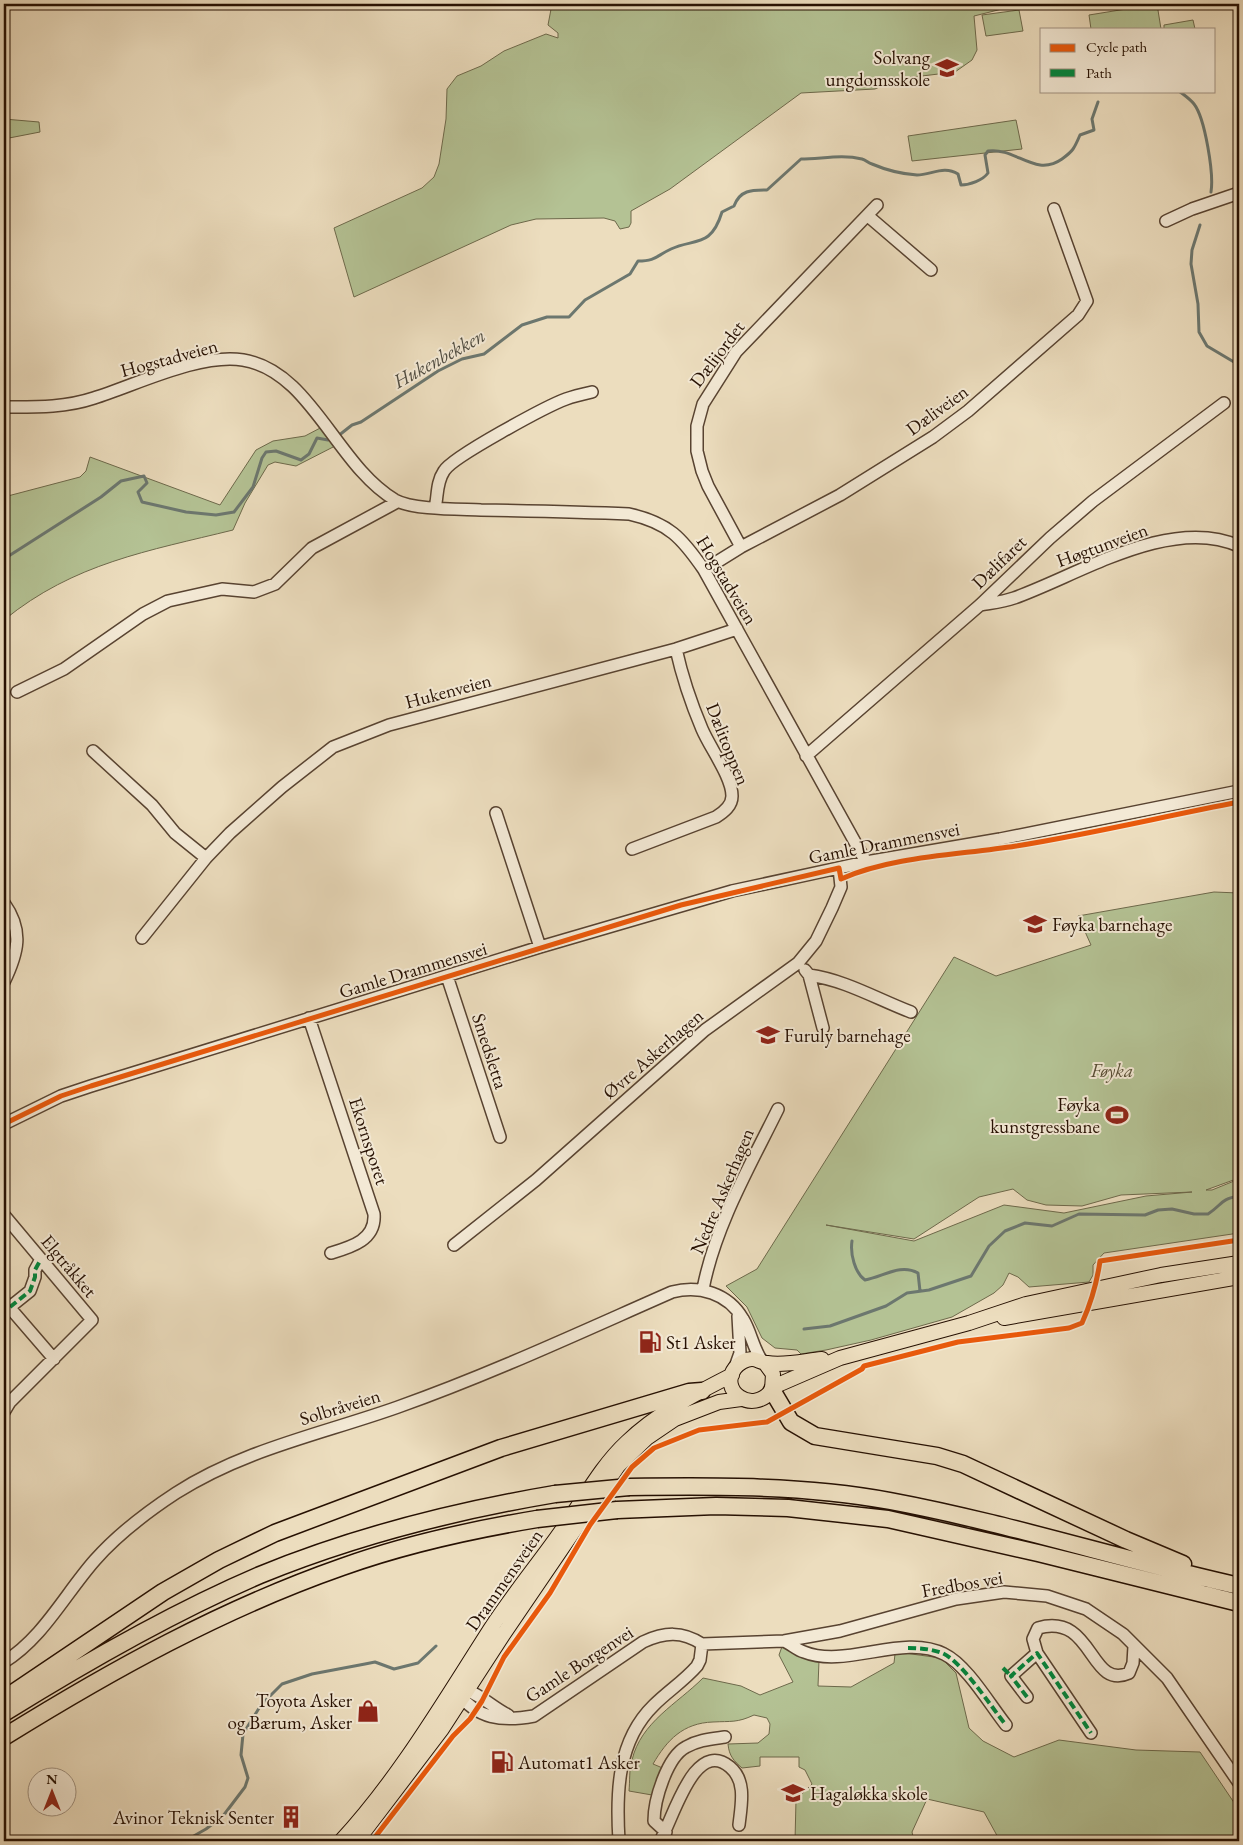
<svg xmlns="http://www.w3.org/2000/svg" width="1243" height="1845" viewBox="0 0 1243 1845" font-family="'EB Garamond',serif">
	<style>
		.green { fill: #b4c294; stroke: #6d694b; fill-rule: evenodd }
		.lines { fill: none; stroke-linecap: round; stroke-linejoin: round }
		.stream { stroke: #6c776f; stroke-width: 3 }
		.minor-casing { stroke: #584331; stroke-width: 14 }
		.major-casing { stroke: #261002; stroke-width: 16 }
		.highway-casing { stroke: #261002; stroke-width: 19 }
		.minor { stroke: #f3e9d5; stroke-width: 11 }
		.major { stroke: #ecddbe; stroke-width: 14 }
		.highway { stroke: #ecddbe; stroke-width: 16 }
		.highway-bridge-casing { stroke: #261002; stroke-width: 19; stroke-linecap: butt }
		.highway-bridge { stroke: #ecddbe; stroke-width: 16 }
		.quiet { stroke: #00873e; stroke-width: 4; stroke-dasharray: 8 4; stroke-linecap: butt }
		.cycleway-casing { stroke: #f3e9d5; stroke-width: 8 }
		.cycleway { stroke: #e8590c; stroke-width: 5 }
		.labels { text-anchor: middle; dominant-baseline: central; stroke-width: 4; stroke-linejoin: round; paint-order: stroke }
		.poi-label { font-size: 19px; fill: #261002; stroke: #f3e9d5; text-anchor: start }
		.street-label { font-size: 19px; fill: #261002; stroke: #f3e9d5 }
		.park-label { font-size: 19px; font-style: italic; fill: #584e35; stroke: #f3e9d5 }
		.water-label { font-size: 20px; font-style: italic; fill: #4f4c41; stroke: #f3e9d5 }
	</style>
	<rect width="100%" height="100%" fill="#ecddbe"/>
	<filter id="stains"><feTurbulence type="fractalNoise" baseFrequency=".004" numOctaves="4"/><feColorMatrix values="0 0 0 0 .2 0 0 0 0 .09 0 0 0 0 .02 0 0 0 .5 -.17"/></filter>
	<radialGradient id="worn" r=".72"><stop offset=".6" stop-color="#630" stop-opacity="0"/><stop offset="1" stop-color="#630" stop-opacity=".3"/></radialGradient>
	<path class="green" d="M552,4H1022L974,16L977,50L972,60L955,72L897,79L875,89L801,93L670,189L631,211V223L629,227L620,229L615,221L604,218L536,219L511,225L354,297L334,228L422,188L434,177L439,164L446,119L447,89L457,76L481,66L504,51L546,34L558,38V33L548,25Z
		M1157,4L1161,29H1091L1089,15Z
		M1019,10L1023,31L986,36L982,15Z
		M1193,20L1195,29H1164V25Z
		M4,119L39,122L40,132L4,139Z
		M1016,120L1022,149L912,161L908,136Z
		M324,426L337,445L296,466L275,462L268,465L245,503L233,530C148,551 74,563 4,620V497L80,477L86,471L90,457L220,505L256,450L273,441L305,436Z
		M1214,892L1239,893V1178L1206,1190H1212L1239,1179V1233L1104,1253L1093,1265V1275L1089,1282L1029,1287L1018,1277L1009,1273L1003,1285L994,1293L952,1317L871,1340L826,1350L801,1354L797,1350L775,1348L762,1338L747,1307L726,1286L757,1269L954,957L996,976L1091,945L1078,916ZM1013,1189L1027,1200L1046,1205L1082,1206L1121,1195L1192,1192L1146,1196L1064,1213L1004,1205L914,1241L826,1225L914,1239L979,1197Z
		M784,1641L819,1661L818,1686L851,1687L894,1663L895,1654L904,1653L941,1658L956,1673L969,1728L983,1741L1014,1757L1059,1740L1136,1750L1200,1752L1239,1810V1841H1000L984,1812L927,1799L912,1832L914,1841H795L796,1800L812,1784L805,1770L799,1767V1757H760V1766L742,1768C734,1761 729,1756 728,1744L758,1743L769,1734L770,1724L767,1718L754,1715C737,1723 731,1721 713,1722C683,1723 667,1740 653,1764L665,1769L652,1795L629,1791C630,1781 629,1769 632,1760C641,1722 677,1704 703,1678L741,1686L760,1695L793,1682L779,1655Z"/>
	<g class="lines">
		<path class="stream" d="M1179,91C1184,95 1190,99 1194,104C1205,118 1214,174 1211,192
			M1200,225L1192,250L1191,264L1198,304L1199,332L1207,346L1239,365
			M338,436L352,425L361,422L438,371L462,359L484,354L522,325L547,317H569L585,300L630,274L638,261C656,261 656,256 671,249C695,238 711,248 722,212L734,206C740,190 751,190 767,190L801,159C821,159 842,154 862,159C866,160 868,163 872,164C886,170 902,174 917,175C931,175 944,165 958,174L961,185C970,185 983,180 988,173L985,155L988,151C1016,147 1035,178 1062,159C1073,151 1074,149 1080,135L1094,130L1092,119L1098,102
			M4,559L101,497L121,481L144,476L147,483L138,492L142,502L186,512L216,515L234,512L253,487L262,458L266,452L276,451L301,460L309,454L317,438L328,440L332,439
			M852,1241C850,1254 855,1273 865,1280C883,1277 900,1263 918,1273L920,1291
			M804,1329L830,1326L886,1306L907,1293L929,1290L971,1276L989,1246L1005,1231L1025,1223L1052,1226L1079,1214L1145,1215L1158,1210L1172,1209L1194,1214H1208C1222,1205 1220,1199 1239,1196
			M185,1841L206,1829L223,1816L245,1787L248,1778L241,1755L243,1734L261,1705L282,1684L312,1674L365,1664L375,1662L394,1669L418,1663L436,1646"/>
		<defs>
			<path id="minor" d="M868,216L931,270
				M1166,221L1192,209L1239,193
				M4,407C34,407 64,408 94,398C136,385 199,353 243,360C311,371 336,465 395,500C413,510 460,509 481,510C531,511 580,512 629,514C669,523 682,538 704,570L866,862
				M435,508C438,496 436,483 444,471C452,457 547,406 566,399C574,396 583,394 592,392
				M741,547L708,486L702,471L697,451V426L703,404L736,352L877,205
				M704,570L741,547L840,495L933,437L968,411L1078,315L1087,301L1054,209
				M980,605C991,603 1003,602 1014,598C1079,575 1170,515 1239,546
				M17,692L64,669L143,614L168,601L222,589L254,592L275,584L312,548L397,502
				M93,751L152,805L175,833L206,858
				M806,756L980,605L1050,538L1093,501L1224,403
				M496,813L540,947
				M632,849L716,817C724,812 732,806 732,796C732,777 710,748 702,729C691,703 682,676 676,649
				M4,903C24,931 18,953 4,982
				M142,938L206,858L230,833L282,787L333,747L389,725L676,649L737,629
				M805,970L809,975L823,1028
				M809,975C845,980 877,999 911,1012
				M447,976L500,1137
				M309,1018L374,1214C376,1240 351,1247 331,1253
				M4,1124L61,1096L91,1086L540,947L732,891L866,862L1000,839L1239,791
				M4,1215L92,1320L10,1402L4,1412
				M454,1245L536,1180L705,1030L798,963L816,941L832,908L841,887L839,868
				M703,1289C715,1226 750,1166 778,1109
				M4,1301L54,1359
				M10,1307L30,1291L35,1277V1270L41,1259
				M735,1367L740,1353L738,1316
				M784,1641C791,1644 797,1650 804,1652C846,1669 903,1633 944,1654C967,1665 990,1705 1006,1725
				M702,1644L784,1641L840,1631L956,1599L1004,1592L1047,1596L1086,1609L1123,1634L1167,1678L1239,1783
				M4,1662C43,1638 65,1594 95,1560C118,1534 147,1512 176,1493C245,1449 322,1434 398,1407C491,1374 581,1332 672,1292C699,1285 728,1293 743,1319C751,1332 753,1348 762,1361
				M460,1689C474,1689 493,1708 508,1715
				M457,1692C477,1719 502,1722 534,1716L643,1642C665,1632 682,1631 702,1644L700,1660L697,1666C684,1681 668,1691 654,1705C617,1741 616,1793 619,1841
				M1027,1697L1011,1676L1037,1653
				M1091,1733L1037,1653L1033,1639L1038,1628C1094,1612 1089,1691 1129,1673L1133,1663L1134,1646
				M666,1832L654,1821C654,1800 667,1757 686,1747C698,1740 711,1739 725,1737
				M660,1841C673,1820 694,1737 730,1767C747,1781 741,1806 739,1825"/>
			<path id="major" d="M1004,1318L1239,1277
				M765,1363L773,1374L772,1390C752,1416 718,1390 735,1368C739,1363 746,1359 752,1359C757,1359 762,1363 767,1363C784,1366 804,1361 822,1359
				M773,1387L840,1358L969,1323L1026,1304L1161,1275L1239,1263
				M341,1841C400,1777 444,1701 491,1628C513,1594 539,1563 562,1530C583,1501 600,1467 627,1442C657,1413 695,1394 732,1375
				M357,1841L442,1729L503,1635L618,1466L647,1438L675,1419L719,1402L741,1399"/>
			<path id="highway" d="M772,1390L791,1422L815,1436L937,1456L963,1464L1126,1540L1183,1564
				M629,1487C716,1486 805,1485 890,1501C1008,1523 1122,1560 1239,1586
				M617,1510L716,1506L788,1508L888,1519L1038,1553L1239,1603
				M4,1699L163,1592L219,1560L275,1533L501,1448L689,1392L702,1391
				M4,1713C86,1662 171,1613 260,1575C355,1536 454,1511 555,1494
				M4,1737C112,1670 222,1609 342,1567C406,1544 471,1530 537,1519"/>
		</defs>
		<use href="#minor" class="minor-casing"/>
		<use href="#major" class="major-casing"/>
		<use href="#highway" class="highway-casing"/>
		<use href="#minor" class="minor"/>
		<use href="#major" class="major"/>
		<use href="#highway" class="highway"/>
		<defs>
			<path id="highway-bridge" d="M555,1494L629,1487
				M537,1519L617,1510"/>
		</defs>
		<use href="#highway-bridge" class="highway-bridge-casing"/>
		<use href="#highway-bridge" class="highway-bridge"/>
		<path class="quiet" d="M10,1307L30,1291L35,1277V1270L41,1259
			M908,1648C920,1648 931,1649 942,1653C962,1661 991,1707 1006,1725
			M1003,1668L1011,1676
			M1027,1697L1011,1676L1037,1653L1091,1733"/>
		<defs>
			<path id="cycleway" d="M4,1124L61,1096L91,1086L681,905L839,868L841,879C893,856 960,855 1016,846C1091,834 1165,816 1239,802
				M372,1841L453,1736L470,1719L482,1701L504,1657L550,1593L590,1525L632,1467L654,1448L699,1430L767,1422L862,1369L864,1366L958,1342L1069,1328L1082,1323C1091,1303 1097,1282 1100,1261L1239,1240"/>
		</defs>
		<use href="#cycleway" class="cycleway-casing"/>
		<use href="#cycleway" class="cycleway"/>
	</g>
	<defs>
		<symbol id="school-bare" viewBox="-9 -9 18 18"><path d="M0-5L7-2L0 1L-7-2ZM-4 1L0 2.5L4 1V4Q0 6-4 4Z" fill="#8f2418" stroke="#f3e9d5" stroke-width="2.5" paint-order="stroke"/></symbol>
		<symbol id="stadium-bare" viewBox="-9 -9 18 18"><path d="M0-5a6.5 5 0 1 0 0 10a6.5 5 0 1 0 0-10ZM-3.5-1.8h7v3.6h-7Z" fill="#8f2418" stroke="#f3e9d5" stroke-width="2.5" paint-order="stroke"/></symbol>
		<symbol id="fuel-bare" viewBox="-9 -9 18 18"><path d="M-5.5-6h7V0h2V4h1.3V-2.5L3-4.5l.8-.8L6-3V5H2.5V1h-1V6h-7ZM-4.2-4.7v3.2H.2V-4.7Z" fill="#8f2418" stroke="#f3e9d5" stroke-width="2.5" paint-order="stroke"/></symbol>
		<symbol id="shop-bare" viewBox="-9 -9 18 18"><path d="M-5-2.5h2.3a2.7 3.5 0 0 1 5.4 0H5L5.5 6h-11ZM-1.5-2.5h3a1.5 2.3 0 0 0-3 0Z" fill="#8f2418" stroke="#f3e9d5" stroke-width="2.5" paint-order="stroke"/></symbol>
		<symbol id="building-bare" viewBox="-9 -9 18 18"><path d="M-4-6H4V6H1V3H-1V6H-4ZM-2.5-4.3h1.7v1.8h-1.7ZM.8-4.3h1.7v1.8H.8ZM-2.5-1h1.7V.8h-1.7ZM.8-1h1.7V.8H.8Z" fill="#8f2418" stroke="#f3e9d5" stroke-width="2.5" paint-order="stroke"/></symbol>
	</defs>
	<g fill-rule="evenodd">
		<use href="#school-bare" x="931" y="52" width="32" height="32"/>
		<use href="#school-bare" x="1019" y="908" width="32" height="32"/>
		<use href="#school-bare" x="752" y="1019" width="32" height="32"/>
		<use href="#stadium-bare" x="1101" y="1099" width="32" height="32"/>
		<use href="#fuel-bare" x="634" y="1326" width="32" height="32"/>
		<use href="#shop-bare" x="352" y="1695" width="32" height="32"/>
		<use href="#fuel-bare" x="486" y="1746" width="32" height="32"/>
		<use href="#school-bare" x="777" y="1777" width="32" height="32"/>
		<use href="#building-bare" x="275" y="1801" width="32" height="32"/>
	</g>
	<g class="labels">
		<g class="poi-label">
			<text x="930" y="57" text-anchor="end">Solvang<tspan x="930" dy="22">ungdomsskole</tspan></text>
			<text x="1052" y="924">Føyka barnehage</text>
			<text x="784" y="1035">Furuly barnehage</text>
			<text x="1100" y="1104" text-anchor="end">Føyka<tspan x="1100" dy="22">kunstgressbane</tspan></text>
			<text x="666" y="1342">St1 Asker</text>
			<text x="352" y="1700" text-anchor="end">Toyota Asker<tspan x="352" dy="22">og Bærum, Asker</tspan></text>
			<text x="518" y="1762">Automat1 Asker</text>
			<text x="810" y="1793">Hagaløkka skole</text>
			<text x="274" y="1817" text-anchor="end">Avinor Teknisk Senter</text>
		</g>
		<g class="street-label">
			<text transform="translate(717 354) rotate(-53)">Dælijordet</text>
			<text transform="translate(169 358) rotate(-15)">Hogstadveien</text>
			<text transform="translate(937 410) rotate(-36)">Dæliveien</text>
			<text transform="translate(1102 545) rotate(-20)">Høgtunveien</text>
			<text transform="translate(999 562) rotate(-44)">Dælifaret</text>
			<text transform="translate(727 580) rotate(59)">Hogstadveien</text>
			<text transform="translate(448 691) rotate(-15)">Hukenveien</text>
			<text transform="translate(728 744) rotate(68)">Dælitoppen</text>
			<text transform="translate(884 843) rotate(-11)">Gamle Drammensvei</text>
			<text transform="translate(413 970) rotate(-17)">Gamle Drammensvei</text>
			<text transform="translate(490 1051) rotate(72)">Smedsletta</text>
			<text transform="translate(653 1054) rotate(-41)">Øvre Askerhagen</text>
			<text transform="translate(369 1141) rotate(72)">Ekornsporet</text>
			<text transform="translate(722 1191) rotate(-67)">Nedre Askerhagen</text>
			<text transform="translate(69 1266) rotate(50)">Elgtråkket</text>
			<text transform="translate(340 1407) rotate(-17)">Solbråveien</text>
			<text transform="translate(504 1580) rotate(-55)">Drammensveien</text>
			<text transform="translate(962 1584) rotate(-10)">Fredbos vei</text>
			<text transform="translate(579 1664) rotate(-33)">Gamle Borgenvei</text>
		</g>
		<g class="park-label">
			<text x="1112" y="1070">Føyka</text>
		</g>
		<g class="water-label">
			<text transform="translate(439 358) rotate(-29)">Hukenbekken</text>
		</g>
	</g>
	<rect width="1243" height="1845" fill="none" stroke="#ecddbe" stroke-width="20"/>
	<rect x="5" y="5" width="1233" height="1835" fill="none" stroke="#261002" stroke-width="2.5"/>
	<rect x="10" y="10" width="1223" height="1825" fill="none" stroke="#261002"/>
	<rect x="1040" y="28" width="175" height="65" fill="#f3e9d5" stroke="#a19281"/>
	<rect x="1050" y="44" width="25" height="8" fill="#e8590c" stroke="#a19281"/>
	<text x="1086" y="52" font-size="15" fill="#261002">Cycle path</text>
	<rect x="1050" y="69" width="25" height="8" fill="#00873e" stroke="#a19281"/>
	<text x="1086" y="78" font-size="15" fill="#261002">Path</text>
	<g transform="translate(52 1792)"><circle r="24" fill="#f3e9d5" stroke="#a19281"/>
	<path d="M0-4L9 19L0 12L-9 19Z" fill="#8f2418"/>
	<text y="-8" font-size="14" font-weight="bold" text-anchor="middle" fill="#261002">N</text>
	</g>
	<rect width="100%" height="100%" filter="url(#stains)"/>
	<rect width="100%" height="100%" fill="url(#worn)"/>
</svg>
